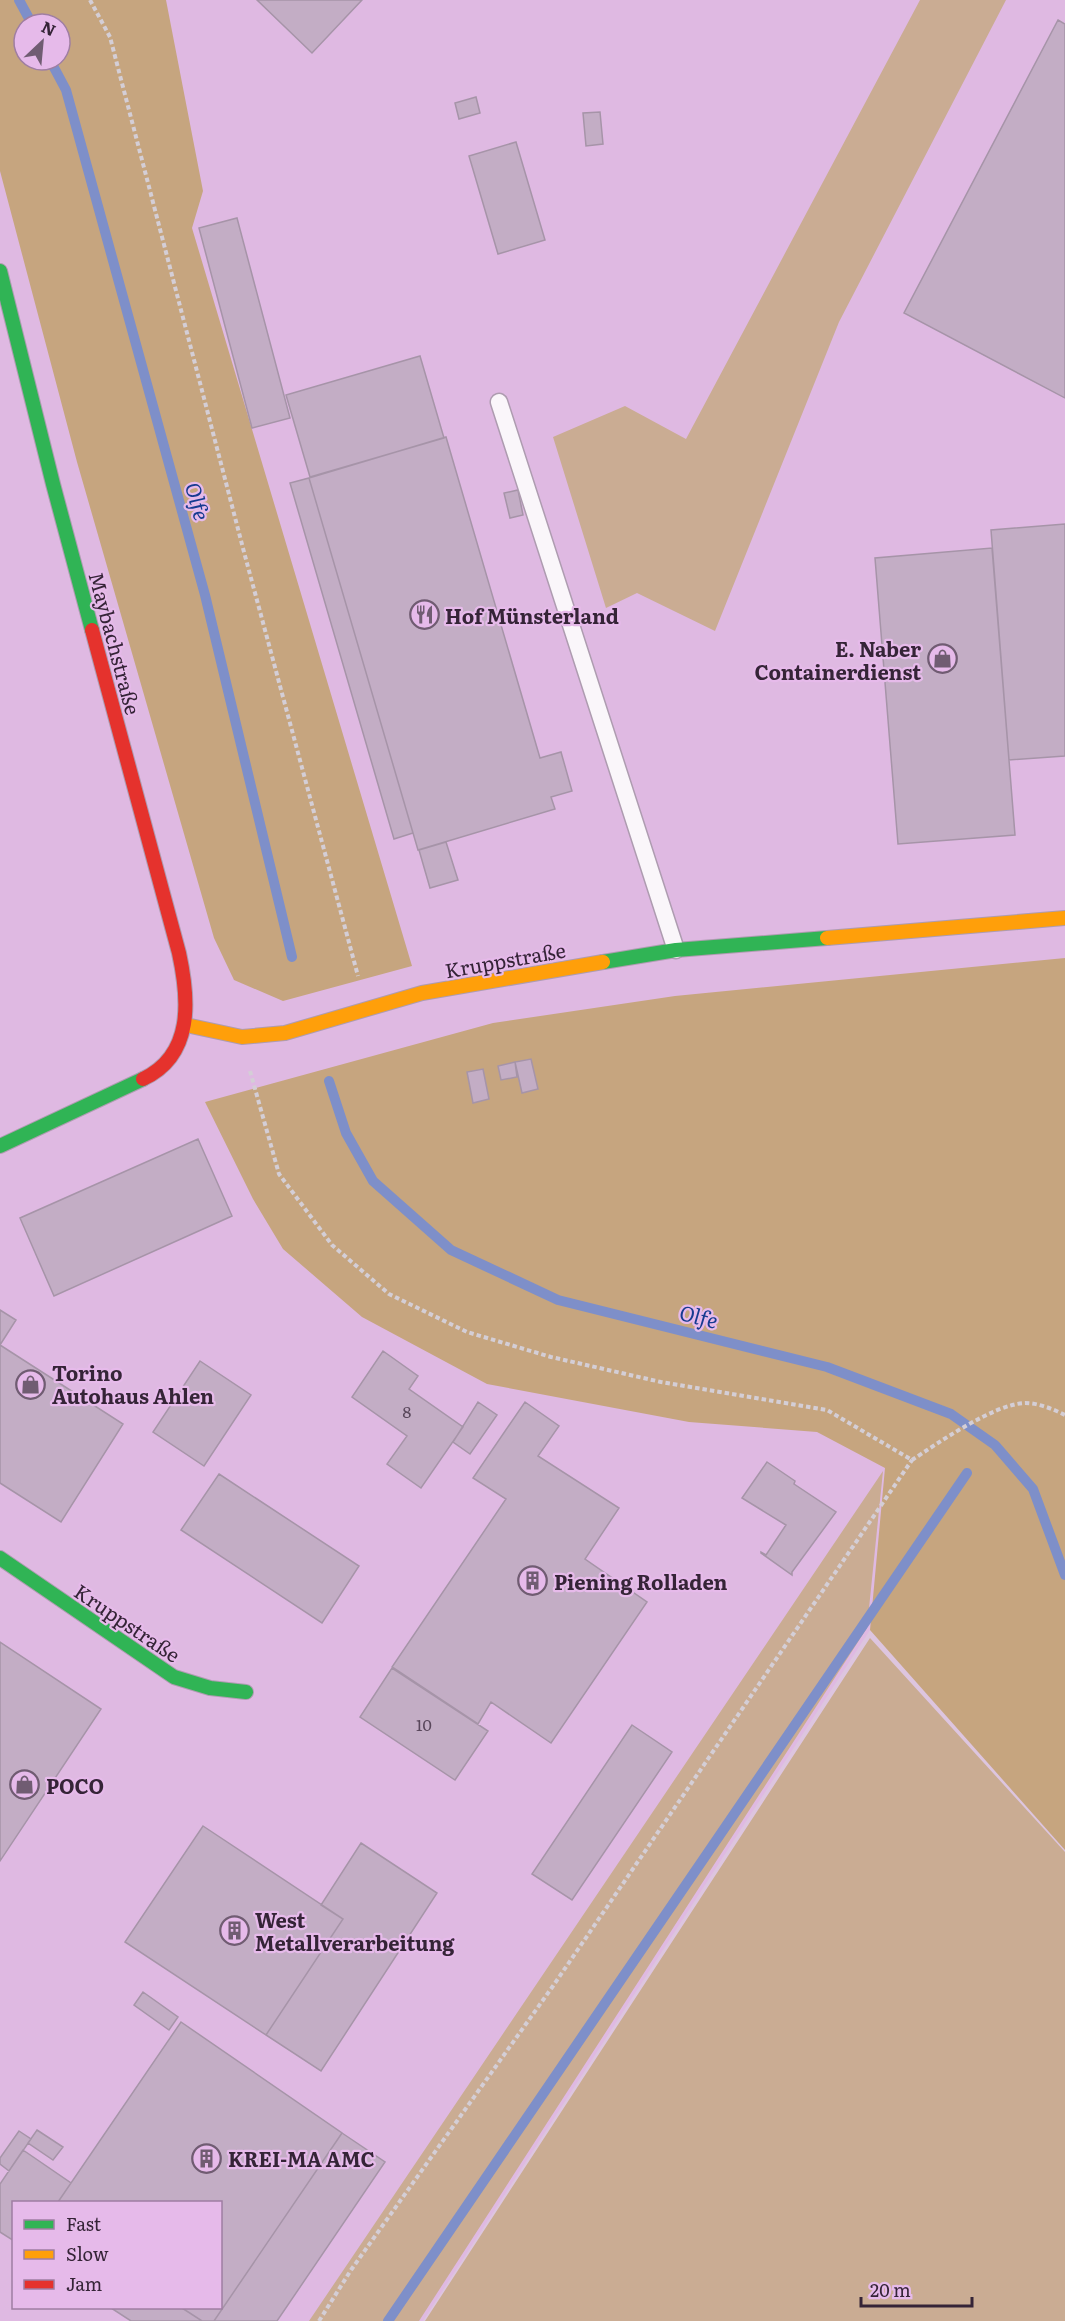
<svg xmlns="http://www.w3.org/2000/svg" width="1065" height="2321" viewBox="0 0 1065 2321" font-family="Literata,serif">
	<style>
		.built { fill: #dfb9e2; fill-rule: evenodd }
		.green { fill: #caac93 }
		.forest { fill: #c6a57f; fill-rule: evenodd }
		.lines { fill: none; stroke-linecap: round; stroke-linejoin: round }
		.stream { stroke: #7e8fc9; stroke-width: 10 }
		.building { fill: #c3adc5; stroke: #a694a8; stroke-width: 1.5 }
		.lane-casing { stroke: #ae9cb0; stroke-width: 19 }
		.fast-casing { stroke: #ae9cb0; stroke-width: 16 }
		.slow-casing { stroke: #ae9cb0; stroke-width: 16 }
		.jam-casing { stroke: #ae9cb0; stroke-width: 16 }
		.path { stroke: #d4ced6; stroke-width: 4; stroke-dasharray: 4.5 3; stroke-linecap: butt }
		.lane { stroke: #faf6fa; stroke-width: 16 }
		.fast { stroke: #30b455; stroke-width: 14 }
		.slow { stroke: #ff9f0a; stroke-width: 14 }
		.jam { stroke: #e5322d; stroke-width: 14 }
		.labels { text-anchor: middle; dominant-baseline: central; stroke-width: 4.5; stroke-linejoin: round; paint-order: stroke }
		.number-label { font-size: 16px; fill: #59475b }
		.poi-label { font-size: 20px; font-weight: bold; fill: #352437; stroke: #e6baea; text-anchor: start }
		.street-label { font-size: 20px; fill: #352437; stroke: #e6baea }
		.water-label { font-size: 21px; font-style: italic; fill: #163b90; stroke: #e6baea }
	</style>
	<rect width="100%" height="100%" fill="#ddc5df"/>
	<path class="built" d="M0,0H1065V1609L870,1630L423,2321H0ZM24,24H60V60H24ZM14,2202H220V2308H14Z"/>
	<path class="green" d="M920,0H1006L839,322L715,631L637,593L606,608L553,437L625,406L686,439Z
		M883,1471L867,1628L419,2321H309Z
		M870,1638L1065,1852V2321H425Z"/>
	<path class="forest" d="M0,0H166L203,191L192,228L412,966L283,1001L234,980L214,938L77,462L0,171ZM24,24H60V60H24Z
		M1065,958V1850L870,1630L885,1468L817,1432L689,1422L487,1384L362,1317L283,1249L253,1199L205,1102L493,1023L675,996Z"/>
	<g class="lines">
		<path class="stream" d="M19,0L32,24
			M50,60L66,90L205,595L292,957
			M329,1081L346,1133L373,1181L451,1250L558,1300L827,1367L951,1414L995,1445L1033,1489L1065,1575
			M388,2321L967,1473"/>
	</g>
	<path class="building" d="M257,0H362L312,53Z
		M1058,20L1065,24V398L904,313Z
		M476,97L480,113L459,119L455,103Z
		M600,112L603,144L586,146L583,113Z
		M516,142L545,240L498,254L469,156Z
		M237,218L290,418L252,428L199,228Z
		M420,356L444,438L310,477L286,395Z
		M446,437L540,758L561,752L572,791L551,797L555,809L418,850L309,478Z
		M309,478L413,833L394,839L290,483Z
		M518,490L523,515L510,518L504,493Z
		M1065,524V756L1009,760L991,530Z
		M992,548L1015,835L898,844L875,558Z
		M446,842L458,880L430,888L419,850Z
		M531,1059L538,1089L522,1093L515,1062Z
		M515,1062L517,1077L501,1080L498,1066Z
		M483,1069L489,1099L473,1103L467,1072Z
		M198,1139L232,1216L54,1296L20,1218Z
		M0,1310L16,1320L0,1345L123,1424L61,1522L0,1483Z
		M383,1351L418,1376L409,1389L463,1427L421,1488L387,1464L407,1436L352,1397Z
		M200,1361L251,1395L204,1466L153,1432Z
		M478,1402L497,1415L470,1454L453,1442Z
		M525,1402L559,1426L538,1456L619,1508L585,1559L647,1602L551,1743L491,1702L478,1724L392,1667L506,1499L473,1478Z
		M767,1462L795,1481L794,1484L836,1512L792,1572V1575L761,1553V1552L766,1555L786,1525L742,1498Z
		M219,1474L359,1566L322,1623L181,1530Z
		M0,1642L101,1709L0,1861Z
		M392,1668L488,1731L455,1780L360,1717Z
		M632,1725L672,1752L572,1900L532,1874Z
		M203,1826L343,1919L266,2035L125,1942Z
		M361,1843L437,1893L321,2071L266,2035L343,1919L321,1905Z
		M143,1992L178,2017L169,2030L134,2005Z
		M181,2022L342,2133L214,2321H202L182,2308H220V2202H58Z
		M37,2130L63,2147L53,2160L28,2143Z
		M19,2131L31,2139L9,2171L0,2164V2158Z
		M342,2133L385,2162L277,2321H214Z
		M23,2150L71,2183L58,2202H14V2241L0,2232V2184Z
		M111,2308H182L202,2321H131Z"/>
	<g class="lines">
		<defs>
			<path id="lane" d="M499,402L676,950"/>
			<path id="fast" d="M0,271L53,484L92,630
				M603,962L676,950L827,938
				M0,1146L143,1079
				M0,1558L174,1677L210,1688L246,1692"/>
			<path id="slow" d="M827,938L1065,918
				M186,1025L242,1037L285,1033L422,993L603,962"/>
			<path id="jam" d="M92,630L179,953C189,999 194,1055 143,1079"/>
		</defs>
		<use href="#lane" class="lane-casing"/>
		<use href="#fast" class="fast-casing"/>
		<use href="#slow" class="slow-casing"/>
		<use href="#jam" class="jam-casing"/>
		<path class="path" d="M90,0L110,37L244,552L358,976
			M250,1071L279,1174L332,1245L389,1294L467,1332L551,1357L661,1382L827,1410L912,1460C938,1443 994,1404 1025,1403C1038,1403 1053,1409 1065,1415
			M319,2321L351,2270L553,1986L912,1460"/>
		<use href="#lane" class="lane"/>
		<use href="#fast" class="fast"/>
		<use href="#slow" class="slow"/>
		<use href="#jam" class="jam"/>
	</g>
	<defs>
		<symbol id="restaurant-ring" viewBox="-11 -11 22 22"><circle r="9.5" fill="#e6baea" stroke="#705c72" stroke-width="1.5"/><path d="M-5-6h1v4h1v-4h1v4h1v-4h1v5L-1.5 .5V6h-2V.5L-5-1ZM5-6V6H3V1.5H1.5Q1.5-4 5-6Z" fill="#705c72"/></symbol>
		<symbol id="shop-ring" viewBox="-11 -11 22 22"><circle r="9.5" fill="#e6baea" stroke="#705c72" stroke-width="1.5"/><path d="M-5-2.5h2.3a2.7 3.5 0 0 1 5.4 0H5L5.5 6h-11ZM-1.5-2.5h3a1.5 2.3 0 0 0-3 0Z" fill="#705c72"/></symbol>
		<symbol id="building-ring" viewBox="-11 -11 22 22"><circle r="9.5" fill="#e6baea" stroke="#705c72" stroke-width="1.5"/><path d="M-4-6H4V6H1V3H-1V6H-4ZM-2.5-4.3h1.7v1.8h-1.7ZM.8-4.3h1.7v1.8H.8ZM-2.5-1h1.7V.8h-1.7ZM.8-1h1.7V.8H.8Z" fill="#705c72"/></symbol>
	</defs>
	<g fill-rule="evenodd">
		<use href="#restaurant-ring" x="408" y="598" width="33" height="33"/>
		<use href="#shop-ring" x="926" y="642" width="33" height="33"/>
		<use href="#shop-ring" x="14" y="1368" width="33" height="33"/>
		<use href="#building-ring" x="516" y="1564" width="33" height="33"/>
		<use href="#shop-ring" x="8" y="1768" width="33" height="33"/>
		<use href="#building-ring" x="218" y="1914" width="33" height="33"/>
		<use href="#building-ring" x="190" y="2142" width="33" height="33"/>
	</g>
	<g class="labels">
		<g class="number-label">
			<text x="407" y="1411">8</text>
			<text x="424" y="1724">10</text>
		</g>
		<g class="poi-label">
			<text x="445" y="615">Hof Münsterland</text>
			<text x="921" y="648" text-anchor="end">E. Naber<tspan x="921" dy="23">Containerdienst</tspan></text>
			<text x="52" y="1372">Torino<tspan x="52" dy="23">Autohaus Ahlen</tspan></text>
			<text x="554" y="1581">Piening Rolladen</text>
			<text x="46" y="1785">POCO</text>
			<text x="255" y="1919">West<tspan x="255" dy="23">Metallverarbeitung</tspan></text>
			<text x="228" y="2158">KREI-MA AMC</text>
		</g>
		<g class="street-label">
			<text transform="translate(116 643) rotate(75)">Maybachstraße</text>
			<text transform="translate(505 959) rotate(-10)">Kruppstraße</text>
			<text transform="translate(128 1622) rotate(34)">Kruppstraße</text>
		</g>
		<g class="water-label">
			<text transform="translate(199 501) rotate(75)">Olfe</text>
			<text transform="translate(699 1315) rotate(14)">Olfe</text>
		</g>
	</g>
	<rect x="12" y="2201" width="210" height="108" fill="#e6baea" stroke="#9f7ea2" stroke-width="1.5"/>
	<rect x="24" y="2220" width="30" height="9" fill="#30b455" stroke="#9f7ea2" stroke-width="1.5"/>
	<text x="66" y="2231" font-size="18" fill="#352437">Fast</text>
	<rect x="24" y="2250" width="30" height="9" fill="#ff9f0a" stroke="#9f7ea2" stroke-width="1.5"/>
	<text x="66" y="2261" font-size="18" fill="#352437">Slow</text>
	<rect x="24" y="2280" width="30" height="9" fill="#e5322d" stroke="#9f7ea2" stroke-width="1.5"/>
	<text x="66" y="2291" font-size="18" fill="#352437">Jam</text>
	<g transform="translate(42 42) rotate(26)"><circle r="28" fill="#e6baea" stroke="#9f7ea2" stroke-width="1.5"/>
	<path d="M0-4.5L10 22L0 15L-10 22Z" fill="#705c72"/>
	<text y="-9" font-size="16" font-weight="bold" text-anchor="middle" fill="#352437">N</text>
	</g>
	<path d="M861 2297v9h111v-9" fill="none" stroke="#352437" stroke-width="3"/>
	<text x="870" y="2297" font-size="18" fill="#352437" stroke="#e6baea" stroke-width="4.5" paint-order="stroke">20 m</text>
</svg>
